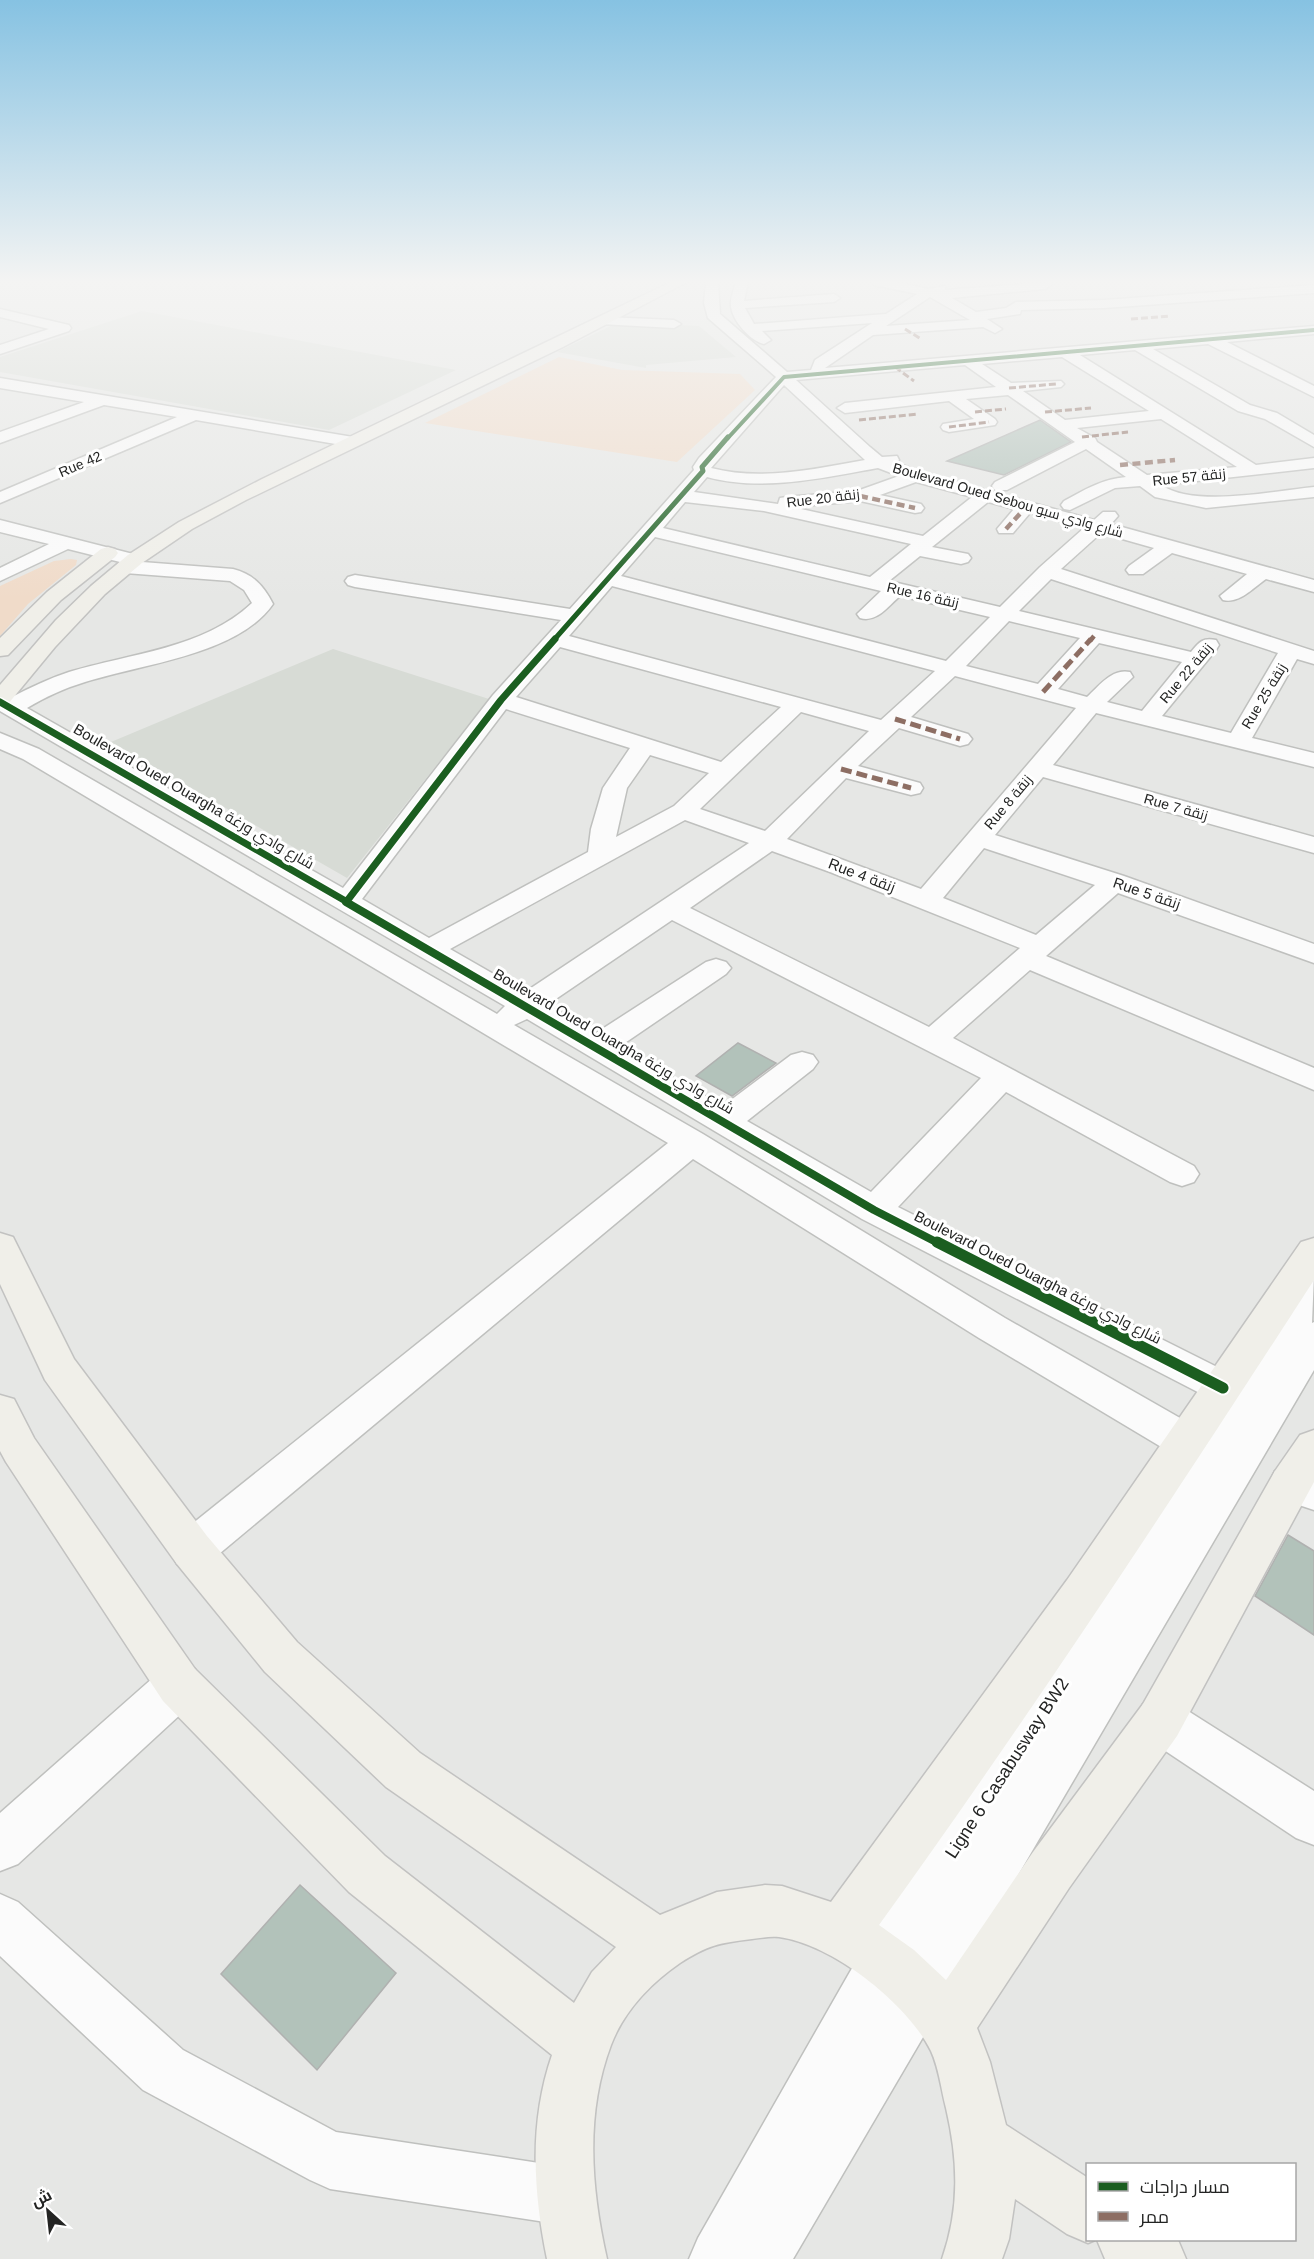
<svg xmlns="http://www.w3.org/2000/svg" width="1314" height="2259" viewBox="0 0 1314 2259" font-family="Arial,Cairo,sans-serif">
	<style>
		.built { fill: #d7dbd5 }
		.green { fill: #f0dbc9 }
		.building { fill: #b2c2ba; stroke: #b0b1b0; stroke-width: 1.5 }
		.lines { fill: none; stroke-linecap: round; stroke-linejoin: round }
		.minor-casing { stroke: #bfc0be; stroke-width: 3 }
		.major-casing { stroke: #c2c2c1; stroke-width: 3 }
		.minor { fill: #fbfbfb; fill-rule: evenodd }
		.major { fill: #f0efe9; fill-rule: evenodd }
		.quiet-far2 { stroke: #8d6e63; stroke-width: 3; stroke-dasharray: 7 3; stroke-linecap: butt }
		.quiet-far1 { stroke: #8d6e63; stroke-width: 4.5; stroke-dasharray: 8 4.5; stroke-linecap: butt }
		.quiet { stroke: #8d6e63; stroke-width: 5; stroke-dasharray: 11 5; stroke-linecap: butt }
		.cycleway-far4-casing { stroke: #fff; stroke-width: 5 }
		.cycleway-far3-casing { stroke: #fff; stroke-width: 8 }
		.cycleway-far2-casing { stroke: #fff; stroke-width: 10 }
		.cycleway-far1-casing { stroke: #fff; stroke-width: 12 }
		.cycleway-casing { stroke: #fff; stroke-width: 15 }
		.cycleway-far4 { stroke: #1b5e20; stroke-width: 4 }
		.cycleway-far3 { stroke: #1b5e20; stroke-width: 5 }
		.cycleway-far2 { stroke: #1b5e20; stroke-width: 7 }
		.cycleway-far1 { stroke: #1b5e20; stroke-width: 8 }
		.cycleway { stroke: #1b5e20; stroke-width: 11 }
		.labels { text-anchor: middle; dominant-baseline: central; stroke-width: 6; stroke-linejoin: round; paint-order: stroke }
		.far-street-label { font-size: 14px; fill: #232423; stroke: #fff }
		.street-label { font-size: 15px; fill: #232423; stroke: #fff }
		.near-street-label { font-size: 18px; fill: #232423; stroke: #fff }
	</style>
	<rect width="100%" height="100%" fill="#e6e7e5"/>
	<path class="built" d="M142,311L222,326L456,370L329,430L0,372V357Z
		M619,322L699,326L736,357L646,365V368L557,352Z
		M333,649L489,699L347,878L111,742Z"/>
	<path class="green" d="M559,357L622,370L740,374L755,390L677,462L425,423Z
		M71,559L77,560L76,565L28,604L0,636V586L54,561Z"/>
	<path class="building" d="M1040,420L1071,442L1004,475L947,461Z
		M738,1043L776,1063L732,1096L696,1076Z
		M1288,1535L1314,1551V1635L1255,1596Z
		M300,1885L396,1973L317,2070L221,1974Z"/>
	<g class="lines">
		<defs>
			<path id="minor" d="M706,282H718L720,314L787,372L811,370L815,360L872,323L762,331L771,340L764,344C750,341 732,320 731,306C730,299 734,289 736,282H748L744,301L834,294L840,298L834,302L745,308L754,324L886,314L917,294L874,285L872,282H897L928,289L945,286V290L1050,282L1051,285L1045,289L952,298L976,312L1006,308L1016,302L1104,300L1314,285V293L1104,308L1021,310L1020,314L987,319L1002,329L995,333L983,327L873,335L825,368L1314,326V334L1227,342L1314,386V397L1208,344L1153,349L1250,405L1277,413L1314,435V447L1265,419L1238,411L1135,350L1080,355L1256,465L1314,458V468L1161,485C1195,508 1273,491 1314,487V497L1206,508L1155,497L1140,486L1115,488L1070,510L1064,509L1061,505L1064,501C1084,490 1102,479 1126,477L1086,449L1007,490H995L992,486L995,482L1075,442L1008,395L966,399L995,419L997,422L995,425L949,432L943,430L941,427L943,424L974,419L949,401L845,413L837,408L845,403L996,387L965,365L796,380L870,447L882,457L897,456L899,460L897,463L921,472L1094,520L1103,512H1115L1118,516L1111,524L1314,580V592L1266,579C1253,588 1239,604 1223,600L1220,596L1247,574L1172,553L1143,574H1129L1126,570L1129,566L1154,548L1101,533L1061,569L1314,651V664L1297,659L1252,738L1314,753V767L1096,713L1053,765L1314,837V853L1043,777L995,835L1124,876L1314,944V963L1118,893L1046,956L1314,1068V1090L1030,970L953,1038L1194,1166L1199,1174L1194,1182L1182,1186L1170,1182L1006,1092L898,1207L1237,1377L1301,1279L1314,1275L1312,1323L1314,1322V1370L793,2259H689L698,2238L867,1942L957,1799L1183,1458L1173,1454L979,1338L693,1159L207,1564L192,1569L177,1564L170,1550L177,1536L668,1143L23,759L0,749V733L39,749L497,1014L505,1006L0,711V695L10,698C29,688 48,679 69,672C131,653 203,649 252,603L244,590L230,581L125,573L118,571L115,567L120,562L68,549L0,581V568L49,544L0,532V520L141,556L144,560L142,562L233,569C253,574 264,586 273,604C238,655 141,664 85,682C65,688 45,697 27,708L343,888L493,695L561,620L355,587L348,585L345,581L348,577L355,575L570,609L694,470L693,467L699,458L776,377L708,318L704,303ZM930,297L970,320L886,326ZM1062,357L1149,411L1065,420L1023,391L1061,387L1064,384L1061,381L1011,383L982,364ZM784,385L865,460C816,469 760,481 711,468ZM1161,419L1237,467L1147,475L1097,442L1095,438L1077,428ZM878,468L899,476L857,491L786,497L780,498L778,504L694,492L707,477C762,492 823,478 878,468ZM916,482L972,497L923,536L792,507L860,501L915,513L921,512L924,508L921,504L880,495ZM685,502L764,511L911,544L870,577L663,528ZM988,502L1014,509L997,529L999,533H1013L1030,513L1084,528L1040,567L1000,607L889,581L920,556L961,564L968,562L971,558L968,554L932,547ZM655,537L881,591L857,614L860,618C877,623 888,606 900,596L990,617L946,661L621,576ZM1051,579L1278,653L1231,733L1162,716L1216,650L1219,645L1216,640C1203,637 1199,642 1191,652L1019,611ZM612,586L935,671L881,720L569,636ZM1009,621L1080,638L1038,684L966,666ZM1099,643L1182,662L1142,711L1107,702L1133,677L1130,672C1112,668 1099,686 1087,697L1058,689ZM560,647L781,707L721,762L516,697ZM955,676L1076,708L921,889L787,839L846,778L911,795L920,793L923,788L920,783L858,766L899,728L960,746L968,744L972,739L968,734L911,717ZM506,709L630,748L603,788L591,829L588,852L429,938L362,899ZM801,712L869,731L765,831L700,809ZM650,755L709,773L674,806L616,837L627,788ZM685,820L749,843L525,992L450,949ZM984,848L1095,885L1036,935L943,898ZM772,851L830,872L1020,948L929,1027L690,908ZM672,920L981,1078L871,1192L747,1121L813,1069L818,1062L813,1055L802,1052L791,1055L723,1106L619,1047L726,974L731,968L726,962L716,959L706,962L596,1033L547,1005ZM527,1019L862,1219L1219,1403L1201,1430L1005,1318L703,1134L514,1025Z
				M0,309L69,325L71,328L69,331L0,354V345L49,329L0,317Z
				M605,317L674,320L681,324L674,328L600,324L598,321L600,318Z
				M0,378L353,437L361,442L353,447L196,420L0,503V492L177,417L104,405L0,443V432L84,402L0,388Z
				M1290,1466L1314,1474V1510L1275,1497L1269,1484L1275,1471Z
				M179,1663L195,1669L202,1685L195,1701L18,1864L0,1871V1813L163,1669Z
				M1160,1697L1177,1704L1314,1791V1845L1296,1838L1143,1736L1136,1720L1143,1704Z
				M0,1894L18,1902L183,2050L336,2132L565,2167L586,2175L594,2196L586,2217L565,2225L330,2189L310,2180L143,2090L0,1956Z"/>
			<path id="major" d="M671,282H687L563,347L246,500L192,529L142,563L105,594L55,647L8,704L0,706V685L56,620L91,586L128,555L179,522L262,479Z
				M108,547L115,549L118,553L115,557L61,600L8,655L0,656V638L47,592L101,549Z
				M0,1233L13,1237L74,1359L207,1536L297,1642L420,1753L660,1915L717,1892L765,1885L782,1886L831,1902L1067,1580L1301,1242L1314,1238V1280C1173,1498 1031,1714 879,1925L914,1950L946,1980L1033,1852L1143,1704L1275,1471L1300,1435L1314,1430V1482L1177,1736L1069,1888L977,2028L990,2062L1006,2125L1088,2178V2240H1095L1088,2243L1067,2234L1015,2199L1009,2239L1002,2259H942C960,2208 958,2160 946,2108C941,2089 939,2068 931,2051C907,2003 832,1944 779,1937C770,1936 761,1938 752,1939C719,1943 708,1945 680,1963C651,1983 624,2011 611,2045C585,2114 591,2188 607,2259H547C533,2191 529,2122 552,2055L349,1892L163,1701L6,1462L0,1451V1395L14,1399L34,1438L195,1669L385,1856L574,2003L592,1972L616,1947L386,1787L265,1672L177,1564L45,1380L0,1284Z
				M1097,2240H1178L1186,2259H1105Z"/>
		</defs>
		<use href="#minor" class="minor-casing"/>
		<use href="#major" class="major-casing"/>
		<use href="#minor" class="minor"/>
		<use href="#major" class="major"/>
		<path class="quiet-far2" d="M1131,319L1170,316
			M905,329L921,339
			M895,367L914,381
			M1009,388L1056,384
			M975,412L1006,409
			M1045,412L1091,408
			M859,420L918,414
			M949,427L989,422
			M1082,437L1128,432"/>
		<path class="quiet-far1" d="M1120,465L1175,460
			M860,496L915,508
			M1006,529L1027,506
			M1090,641L1094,636"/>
		<path class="quiet" d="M1043,692L1091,639
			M895,719L960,739
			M841,769L911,788"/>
		<defs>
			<path id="cycleway-far4" d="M727,439L784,377L1314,330"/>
			<path id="cycleway-far3" d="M553,641L703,471L702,467L728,437"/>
			<path id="cycleway-far2" d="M0,702L349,903
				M347,901L501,700L555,639"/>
			<path id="cycleway-far1" d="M346,902L874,1210L940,1244"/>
			<path id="cycleway" d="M937,1242L1223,1388"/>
		</defs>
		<use href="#cycleway-far4" class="cycleway-far4-casing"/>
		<use href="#cycleway-far3" class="cycleway-far3-casing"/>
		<use href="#cycleway-far2" class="cycleway-far2-casing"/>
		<use href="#cycleway-far1" class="cycleway-far1-casing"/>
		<use href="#cycleway" class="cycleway-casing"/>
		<use href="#cycleway-far4" class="cycleway-far4"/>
		<use href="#cycleway-far3" class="cycleway-far3"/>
		<use href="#cycleway-far2" class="cycleway-far2"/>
		<use href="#cycleway-far1" class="cycleway-far1"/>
		<use href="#cycleway" class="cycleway"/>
	</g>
	<linearGradient id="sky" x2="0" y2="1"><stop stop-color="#86c2e2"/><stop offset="0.47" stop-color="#f4f4f3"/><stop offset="1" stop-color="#f4f4f3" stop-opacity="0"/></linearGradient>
	<rect width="1314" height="599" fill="url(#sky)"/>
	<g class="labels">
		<g class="far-street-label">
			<text transform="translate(80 464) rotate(-23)">Rue 42</text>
			<text transform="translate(1189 477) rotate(-6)">Rue 57 زنقة</text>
			<text transform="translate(823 498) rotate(-7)">Rue 20 زنقة</text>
			<text transform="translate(1008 500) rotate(16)">Boulevard Oued Sebou شارع وادي سبو</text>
			<text transform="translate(923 595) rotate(13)">Rue 16 زنقة</text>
			<text transform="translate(1186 673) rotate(-50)">Rue 22 زنقة</text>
			<text transform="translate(1264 696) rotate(-59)">Rue 25 زنقة</text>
			<text transform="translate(1008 802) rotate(-50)">Rue 8 زنقة</text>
			<text transform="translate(1176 807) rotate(16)">Rue 7 زنقة</text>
		</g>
		<g class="street-label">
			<text transform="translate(194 796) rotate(30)">Boulevard Oued Ouargha شارع وادي ورغة</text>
			<text transform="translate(862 875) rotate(21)">Rue 4 زنقة</text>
			<text transform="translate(1147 893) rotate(19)">Rue 5 زنقة</text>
			<text transform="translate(614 1041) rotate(30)">Boulevard Oued Ouargha شارع وادي ورغة</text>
			<text transform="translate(1038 1277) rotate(27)">Boulevard Oued Ouargha شارع وادي ورغة</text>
		</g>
		<g class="near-street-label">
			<text transform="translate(1007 1768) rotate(-57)">Ligne 6 Casabusway BW2</text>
		</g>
	</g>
	<rect x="1086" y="2163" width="210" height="78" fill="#ffffff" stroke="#a7a7a7" stroke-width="1.5"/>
	<rect x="1098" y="2182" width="30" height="9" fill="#1b5e20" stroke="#a7a7a7" stroke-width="1.5"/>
	<text x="1140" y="2193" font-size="18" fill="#232423">مسار دراجات</text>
	<rect x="1098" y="2212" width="30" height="9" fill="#8d6e63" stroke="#a7a7a7" stroke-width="1.5"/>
	<text x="1140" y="2223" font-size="18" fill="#232423">ممر</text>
	<g transform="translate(48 2211) rotate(333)" stroke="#ffffff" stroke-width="4.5" paint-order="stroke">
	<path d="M0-4.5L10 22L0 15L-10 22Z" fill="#232423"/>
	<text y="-9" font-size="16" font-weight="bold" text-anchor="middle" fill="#232423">ش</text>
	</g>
</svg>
